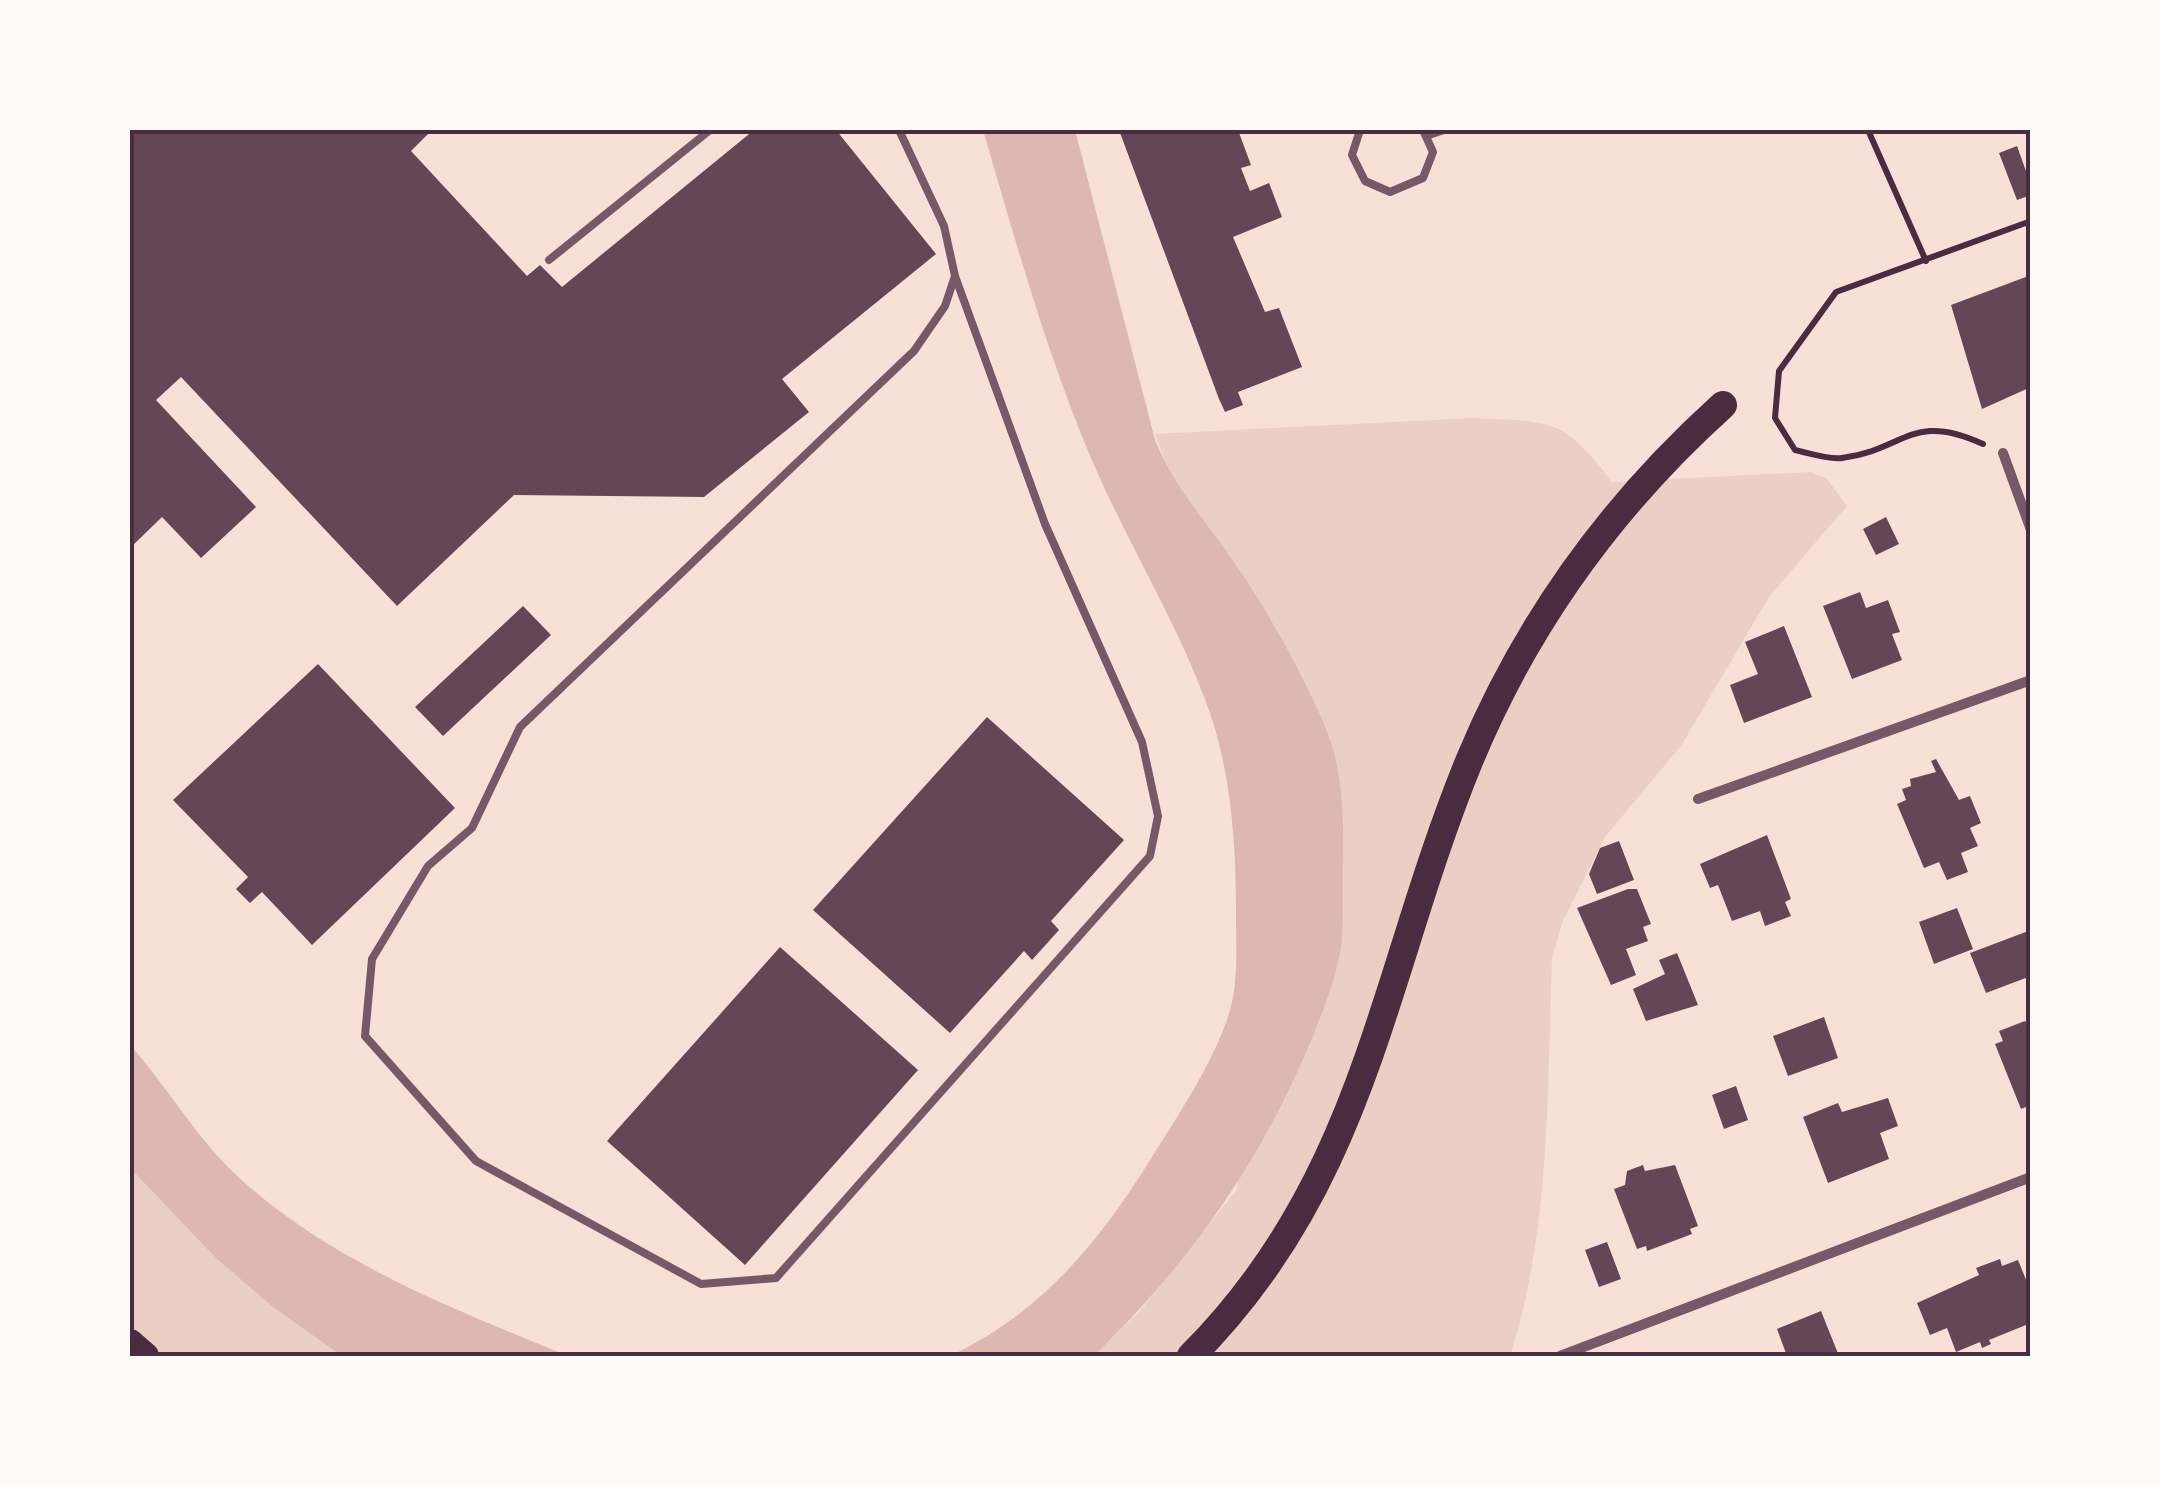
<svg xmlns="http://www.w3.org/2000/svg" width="2161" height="1486" viewBox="0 0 2161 1486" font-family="Raleway,sans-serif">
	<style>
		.green { fill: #ebcfc5 }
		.water { fill: #dcb8b0 }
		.building { fill: #644757 }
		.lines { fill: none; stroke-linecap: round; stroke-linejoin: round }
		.path { stroke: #4a2c40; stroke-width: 6 }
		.service { stroke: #755966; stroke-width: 8 }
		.minor { stroke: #755966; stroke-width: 10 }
		.trunk { stroke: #4a2c40; stroke-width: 28 }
		.neatline { fill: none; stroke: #4a2c40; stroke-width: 4 }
	</style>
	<rect width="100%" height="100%" fill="#f7e1d7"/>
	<path class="green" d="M1473,418C1551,422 1563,417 1612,482L1811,472L1827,479L1847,506L1769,597L1681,746L1605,837L1562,923L1552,959C1547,1092 1551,1228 1510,1356H1094L1140,1311L1237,1189L1278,631L1232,560L1173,482L1155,434Z
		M130,1168L217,1258L274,1308L342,1356H130Z"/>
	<path class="water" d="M983,130H1075L1155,440C1176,490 1202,516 1232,559C1267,609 1296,662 1321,717C1343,764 1344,814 1343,865C1342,892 1344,921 1341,948C1335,983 1321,1016 1308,1048C1256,1169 1188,1264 1094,1356H950C1039,1314 1095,1247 1147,1165C1176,1118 1208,1072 1227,1020C1239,987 1236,949 1236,915C1236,847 1232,778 1210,713C1178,621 1123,537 1086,446C1044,344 1014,236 983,130Z
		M130,1045C164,1082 190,1128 225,1164C317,1257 449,1307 568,1356H342L274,1308L216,1258L130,1168Z"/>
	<path class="building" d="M130,130H426L429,133L411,151L527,276L540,265L562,287L754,130H836L936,254L782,379L809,412L704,497L514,495L397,606L181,377L156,400L256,507L201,558L162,517L130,548Z
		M1119,130H1238L1251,165L1241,168L1250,191L1269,183L1282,217L1233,237L1265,312L1279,308L1302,367L1238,392L1243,405L1225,412L1219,399Z
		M2017,146L2031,185V195L2017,200L1999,153Z
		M2031,275V387L1982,409L1951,305Z
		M1886,517L1899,544L1876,555L1863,529Z
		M1860,592L1866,608L1888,600L1900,632L1892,634L1902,660L1852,679L1823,606Z
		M523,606L551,635L443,736L415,707Z
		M1784,626L1812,697L1744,723L1730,685L1758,674L1745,642Z
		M318,664L455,808L312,945L262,892L250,903L236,889L248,877L173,800Z
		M987,717L1124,840L1051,921L1059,930L1032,960L1024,951L950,1033L813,910Z
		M1936,759L1959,800L1970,796L1981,823L1970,828L1978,846L1961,853L1968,872L1947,880L1939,862L1924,868L1897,804L1906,800L1902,789L1911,786L1910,779L1936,772L1931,761Z
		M1767,835L1791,899L1785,902L1791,916L1765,926L1760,911L1732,921L1718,885L1710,888L1700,864Z
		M1619,841L1634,880L1597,894L1589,874L1600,848Z
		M1628,889H1637L1651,924L1643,927L1648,941L1626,949L1636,975L1611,985L1577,908Z
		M1957,908L1973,949L1934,964L1919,922Z
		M2031,930V976L1986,993L1970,953Z
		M780,947L918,1070L745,1265L607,1141Z
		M1677,953L1698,1005L1646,1021L1633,989L1665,974L1659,960Z
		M1824,1017L1838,1058L1788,1076L1773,1036Z
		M2025,1021L2031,1030V1105L2021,1109L1995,1044L2003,1041L1999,1031Z
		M1736,1086L1748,1120L1724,1129L1712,1095Z
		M1888,1098L1898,1126L1880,1133L1889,1159L1828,1183L1803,1117L1838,1103L1842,1112Z
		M1643,1165L1645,1171L1675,1165L1698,1226L1690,1229L1692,1234L1647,1251L1646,1246L1637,1249L1614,1189L1625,1185L1627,1171Z
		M1607,1242L1621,1279L1599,1287L1585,1250Z
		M2000,1259L2002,1266L2018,1260L2031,1292V1329L2026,1325L1989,1340L1991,1344L1982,1348L1980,1342L1956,1352L1947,1328L1930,1335L1917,1303L1979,1275L1976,1268Z
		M1821,1311L1839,1356H1787L1777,1329Z"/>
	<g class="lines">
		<path class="path" d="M1868,130L1926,261
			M1983,444C1911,411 1905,450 1842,458C1828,460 1809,453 1795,450L1775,418L1779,371L1836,292L2031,221"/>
		<path class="service" d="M899,130L944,226L955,276L1045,524L1142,742L1158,816L1150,856L776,1278L701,1284L476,1161L365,1036L372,959L428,866L472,828L520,727L914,351L945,306L955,276
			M1360,130L1352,155L1365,181L1390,192L1423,178L1433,152L1423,130
			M1429,135L1444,130
			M549,260L710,130"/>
		<path class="minor" d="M2003,453L2031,530
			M1698,799L2031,680
			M1560,1356L2031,1177"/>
		<path class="trunk" d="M130,1343L145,1356
			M1191,1356C1367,1180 1381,975 1470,759C1527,622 1613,504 1723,405"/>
	</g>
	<rect width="2161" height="1486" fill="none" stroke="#fffaf5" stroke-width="265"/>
	<rect x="132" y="132" width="1896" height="1222" class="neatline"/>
</svg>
